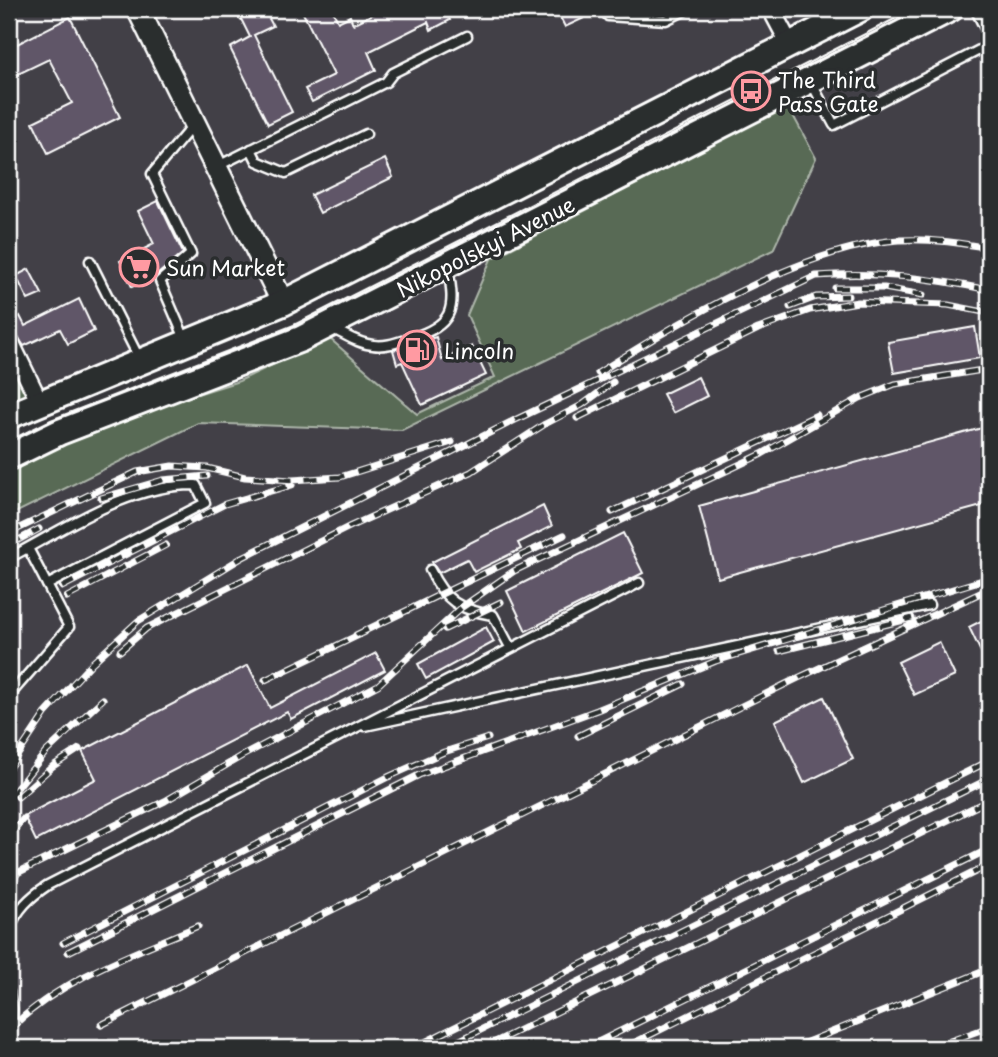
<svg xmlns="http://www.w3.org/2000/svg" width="998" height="1057" viewBox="0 0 998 1057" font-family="'Playpen Sans',sans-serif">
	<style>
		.built { fill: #423f47 }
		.green { fill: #596b54; stroke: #acb5aa; stroke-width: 2 }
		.building { fill: #615767; stroke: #fff; stroke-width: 2 }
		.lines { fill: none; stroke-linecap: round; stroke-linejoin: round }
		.lane-casing { stroke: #fff; stroke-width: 13 }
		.street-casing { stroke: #fff; stroke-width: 21 }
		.secondary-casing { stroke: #fff; stroke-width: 26 }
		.primary-casing { stroke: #fff; stroke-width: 30 }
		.lane { stroke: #2a2d2e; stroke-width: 8 }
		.street { stroke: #2a2d2e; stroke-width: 16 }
		.secondary { stroke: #2a2d2e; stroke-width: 21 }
		.primary { stroke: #2a2d2e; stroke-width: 24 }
		.tram { stroke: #fff; stroke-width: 2 }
		.rail-casing { stroke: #fff; stroke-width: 7 }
		.rail { stroke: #2a2d2e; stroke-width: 4.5; stroke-dasharray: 13; stroke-linecap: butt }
		.labels { text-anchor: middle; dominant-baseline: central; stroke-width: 7; stroke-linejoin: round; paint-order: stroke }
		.poi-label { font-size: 21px; fill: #fff; stroke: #2a2d2e; text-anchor: start }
		.street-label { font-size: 21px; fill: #fff; stroke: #2a2d2e }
	</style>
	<rect width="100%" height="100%" fill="#353539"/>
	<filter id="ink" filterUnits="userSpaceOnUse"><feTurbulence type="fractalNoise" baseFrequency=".0143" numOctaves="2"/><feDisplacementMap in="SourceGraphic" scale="14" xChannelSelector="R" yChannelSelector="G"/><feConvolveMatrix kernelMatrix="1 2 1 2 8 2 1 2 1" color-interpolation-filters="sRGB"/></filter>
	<g filter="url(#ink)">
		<path class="built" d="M9,9H133L276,299L32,398L9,352Z
			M143,9H764L782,42L284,295Z
			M778,9H847L793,36Z
			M975,9H989V1048H9V516L198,423L402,430L773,250L816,158L788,106Z
			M491,259L467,315L495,377L417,414L329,338Z"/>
		<path class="green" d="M788,106L816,158L773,250L402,430L198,423L9,516V462L59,437L239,381L329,338L417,414L495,377L467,315L491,259Z
			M9,352L32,398L9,409Z"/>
		<path class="building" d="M236,9H264L273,26L254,35L292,112L268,124L230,48L250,37Z
			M301,9H332L338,22L350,16L353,24L383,9H444L450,20L431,30L428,22L368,52L376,70L312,102L305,89L334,75Z
			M556,9H579L584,18L565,27Z
			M70,17L120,117L48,153L33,122L72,103L49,59L14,76L9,65V48Z
			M385,159L393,177L320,213L311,195Z
			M158,201L183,253L158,274L132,287L120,261L154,244L138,211Z
			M29,269L42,294L28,300L16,276Z
			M79,299L94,331L68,344L60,329L24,346L9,324L20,316L25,326Z
			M975,327L980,358L894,373L888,342Z
			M436,337L442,360L472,346L486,375L422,405L402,362L397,364L393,350Z
			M698,377L707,396L673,413L663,394Z
			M989,426V504L718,578L699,506Z
			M543,506L552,526L518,543L521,549L474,572L467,559L439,573L433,564L432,562Z
			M623,533L643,573L526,631L507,591Z
			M989,617V669L969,627Z
			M486,627L494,642L426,679L418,664Z
			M939,642L955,676L914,695L898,662Z
			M376,653L385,670L291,719L287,712L36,841L24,816L96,779L82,751L248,665L270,708Z
			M824,697L853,759L804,783L775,721Z"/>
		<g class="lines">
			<defs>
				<path id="lane" d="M604,9L608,16L666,20L688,9
					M975,9L989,36
					M812,84L834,125L989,45
					M251,149L257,161L286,173L366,134
					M216,167L386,82L393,73L467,36
					M90,261L139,358
					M333,329C346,335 359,344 373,345C386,347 398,342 411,338C453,325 456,310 448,269
					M185,339L160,281L191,254L152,174L193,125
					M9,558C66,528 129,484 196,485L205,503L47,585
					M430,570C445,601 459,610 493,615L510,647
					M9,696L69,627L28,548
					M365,726L929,605
					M9,930C17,909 30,897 48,885L639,583
					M9,992L12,1009L9,1048"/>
				<path id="street" d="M771,9L790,45
					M9,339L39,401"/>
				<path id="secondary" d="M138,9L283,303"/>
				<path id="primary" d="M9,416L283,303L860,9
					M9,457L60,432L301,339L950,9"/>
			</defs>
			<use href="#lane" class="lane-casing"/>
			<use href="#street" class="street-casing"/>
			<use href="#secondary" class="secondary-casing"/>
			<use href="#primary" class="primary-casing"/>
			<use href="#lane" class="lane"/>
			<use href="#street" class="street"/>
			<use href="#secondary" class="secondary"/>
			<use href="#primary" class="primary"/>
			<path class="tram" d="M9,441L51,420L294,325L914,9"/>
			<defs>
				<path id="rail" d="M835,288H884L923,295
					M790,307L816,297L848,296
					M598,373C678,322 794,253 888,241C921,237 957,242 989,248
					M577,418L758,329L810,310L858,302L948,305L989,313
					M101,498L163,480L207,476
					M612,512L817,415
					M9,533L137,472L172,466L207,468L245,477L292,480L340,477L452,442
					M9,545L39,529
					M62,587L225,504L292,485
					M67,597L166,545
					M445,629L501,602
					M356,635L564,535
					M120,651L147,628L351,526L471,472L545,424L582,405L613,382
					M779,651L912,618
					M265,680L365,632
					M578,736L683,684
					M9,768L45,714L92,663L138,621L243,557L515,420L816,276C876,271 930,278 989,290
					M18,797L53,766L79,749
					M9,798L46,752L103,699
					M9,835L24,818
					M9,883L19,872L165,801L242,756L378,685L462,607L514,571L762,454L860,398L895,384L989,369
					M63,943L388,777L444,752L488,738
					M68,952L419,775L597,710L716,661L989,578
					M101,1025L798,678L989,589
					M9,1030C60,979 132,954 198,926
					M413,1048L989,761
					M444,1048L989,779
					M483,1048L989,800
					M586,1048L989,849
					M624,1048L989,865
					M792,1048L989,969
					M931,1048L989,1027
					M969,1048L989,1041"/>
			</defs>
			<use href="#rail" class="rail-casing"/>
			<use href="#rail" class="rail"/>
		</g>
	</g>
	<defs>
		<symbol id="bus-ring" viewBox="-11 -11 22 22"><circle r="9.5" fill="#2a2d2e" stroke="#ff9aa2" stroke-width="1.5"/><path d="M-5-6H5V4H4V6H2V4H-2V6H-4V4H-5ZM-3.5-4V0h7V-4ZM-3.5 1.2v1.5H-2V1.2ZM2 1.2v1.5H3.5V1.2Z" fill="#ff9aa2"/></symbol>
		<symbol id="supermarket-ring" viewBox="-11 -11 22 22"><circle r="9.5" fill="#2a2d2e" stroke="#ff9aa2" stroke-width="1.5"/><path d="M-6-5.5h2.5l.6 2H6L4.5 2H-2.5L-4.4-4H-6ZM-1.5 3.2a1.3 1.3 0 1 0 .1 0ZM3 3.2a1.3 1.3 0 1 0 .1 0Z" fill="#ff9aa2"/></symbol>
		<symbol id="fuel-ring" viewBox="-11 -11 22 22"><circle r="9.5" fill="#2a2d2e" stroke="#ff9aa2" stroke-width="1.5"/><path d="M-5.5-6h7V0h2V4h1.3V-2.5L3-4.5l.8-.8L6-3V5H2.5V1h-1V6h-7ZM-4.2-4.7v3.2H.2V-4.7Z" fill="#ff9aa2"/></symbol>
	</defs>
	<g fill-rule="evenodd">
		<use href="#bus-ring" x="729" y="69" width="44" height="44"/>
		<use href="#supermarket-ring" x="117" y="245" width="44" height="44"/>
		<use href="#fuel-ring" x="395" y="328" width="44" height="44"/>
	</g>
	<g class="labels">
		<g class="poi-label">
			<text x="778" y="79">The Third<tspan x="778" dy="24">Pass Gate</tspan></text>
			<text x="166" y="267">Sun Market</text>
			<text x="444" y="350">Lincoln</text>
		</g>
		<g class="street-label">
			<text transform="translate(485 246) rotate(-27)">Nikopolskyi Avenue</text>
		</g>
	</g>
	<rect width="998" height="1057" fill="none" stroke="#2a2d2e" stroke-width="35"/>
	<rect x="18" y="18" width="963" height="1022" fill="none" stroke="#fff" stroke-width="2.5" filter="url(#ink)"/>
</svg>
